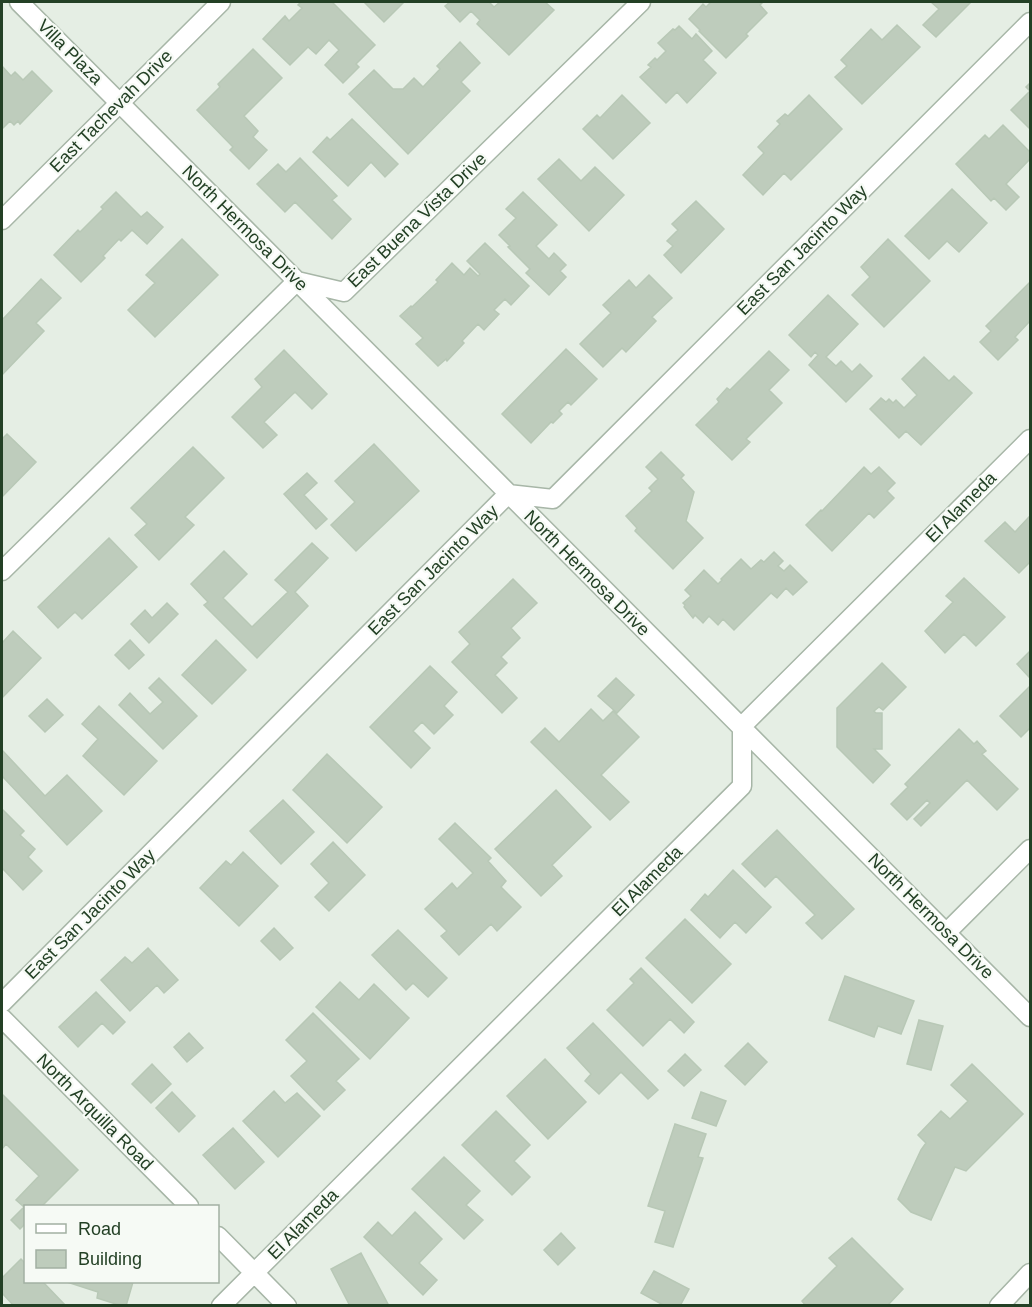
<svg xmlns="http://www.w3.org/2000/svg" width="1032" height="1307" viewBox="0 0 1032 1307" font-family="Helvetica,sans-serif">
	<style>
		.building { fill: #beccbc; stroke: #b8c8b6; stroke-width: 1.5 }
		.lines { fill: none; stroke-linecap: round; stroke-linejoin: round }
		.minor-casing { stroke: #a7b6a7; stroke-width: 21 }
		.tertiary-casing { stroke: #a7b6a7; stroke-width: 21 }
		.minor { stroke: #fff; stroke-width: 18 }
		.tertiary { stroke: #fff; stroke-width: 18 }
		.labels { text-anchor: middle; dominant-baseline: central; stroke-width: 4.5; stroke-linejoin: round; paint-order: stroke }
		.street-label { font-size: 18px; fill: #234025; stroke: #f6faf5 }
	</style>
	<rect width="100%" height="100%" fill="#e5eee4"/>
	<path class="building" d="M301,2H332L375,45L356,64L359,67L343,83L325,65L339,50L329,40L316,54L308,47L290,65L263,39L285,16L289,21L302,8L298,5Z
		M364,2H404L384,22Z
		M450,2H489L494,7L500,2H545L554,10L509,55L477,24L480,20L471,11L460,22L445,6Z
		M711,2H763L760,5L767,13L746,34L748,36L726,58L699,31L700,30L689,19L703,4L706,7Z
		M931,2H971L936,37L923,25L939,9Z
		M897,25L920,47L862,104L835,77L847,66L841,60L871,29L882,40Z
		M679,26L692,39L696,34L712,51L703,60L716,73L687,103L677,92L666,103L640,77L651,67L648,65L655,58L657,60L666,51L658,43L673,29L675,30Z
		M460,42L480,63L461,82L470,91L408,154L349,94L374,70L393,89H403L414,78L423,87L440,69L437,66Z
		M253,49L282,78L244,116L258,131L253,137L267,150L249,169L230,150L233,147L197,110L220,87L218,84Z
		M2,66L11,76L15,72L23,80L32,71L52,91L20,124L18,121L14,125L10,121L2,129Z
		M1030,83V129L1011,110L1030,91L1026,87Z
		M622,95L650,123L613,159L583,129L597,115L600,118Z
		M809,95L842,129L791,180L784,173L763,195L743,175L764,153L758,147L780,124L777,121L785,114L788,116Z
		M352,119L398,164L385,177L371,162L348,186L313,152L327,137L330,140Z
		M1003,125L1030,152V159L1006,184L1019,197L1006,210L994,198L991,201L956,164L985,135L989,139Z
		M300,158L337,196L332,200L351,219L332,239L295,202L285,212L257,184L278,164L286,172Z
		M559,159L581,181L595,167L624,195L589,231L538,179Z
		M952,189L987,223L959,252L947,241L929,259L905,236Z
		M116,192L141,217L147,212L163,227L147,244L132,230L121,241L119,239L103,256L105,258L81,282L54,255L78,230L80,232L103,209L101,207Z
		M523,192L557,225L536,246L549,259L554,253L566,265L560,271L566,277L549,295L526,273L530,269L508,247L510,246L499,235L516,218L506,209Z
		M696,201L724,229L681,273L664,255L673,246L667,241L678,230L672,224Z
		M182,239L218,275L155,337L128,310L155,283L146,275Z
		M888,239L930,281L884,327L852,295L870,277L861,267Z
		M485,243L529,286L511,305L505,299L494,310L499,314L484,330L478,324L462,341L464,343L447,361L446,359L438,366L416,344L423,338L400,316L411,306L412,307L438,282L436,280L452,263L464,275L470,268L478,276L480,274L467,261Z
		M649,275L672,298L652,317L656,321L626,352L622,348L603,367L580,344L611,313L603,305L629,280L636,288Z
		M41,279L61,298L36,323L44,331L2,375V320Z
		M1030,282V321L1015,337L1018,340L998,360L980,342L991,331L986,326Z
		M828,295L858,324L826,357L836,366L841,361L852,372L860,364L872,376L846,402L809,365L818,355L815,352L811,357L789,335Z
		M566,349L597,379L571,405L568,402L559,411L562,414L553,423L551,422L531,443L502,414Z
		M284,350L327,394L312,409L295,392L264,422L277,435L263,448L232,417L262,387L255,379Z
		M769,351L789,370L769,390L782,403L746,439L750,442L732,460L696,425L719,402L717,399L727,388L730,390Z
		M924,357L949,381L954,376L972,393L921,445L906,431L899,438L870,409L881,398L886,402L889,399L893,403L896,400L904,408L917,395L902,379Z
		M7,434L36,462L2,497V439Z
		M374,444L419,491L356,551L331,525L355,502L335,481Z
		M193,447L224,478L185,517L194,525L159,560L135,535L147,524L131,508Z
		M661,452L684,475L681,478L694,492L686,521L703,538L673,569L635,531L637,528L626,516L652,491L649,488L658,479L646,467Z
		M864,467L871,474L879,467L895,483L887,491L894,498L874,518L869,513L832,551L806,525L821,510L822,511Z
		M307,473L317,483L304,495L327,519L316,529L284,494Z
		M1030,516V562L1019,573L985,541L1005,522L1015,532Z
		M109,538L137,567L82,619L75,612L58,628L38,607Z
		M312,543L328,558L295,592L308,606L257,658L204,605L208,602L191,584L224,551L247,574L223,598L252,627L288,592L275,580Z
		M774,552L783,561L778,566L784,571L790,565L807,582L793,595L786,588L777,598L771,593L734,630L723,619L718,625L709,616L703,623L695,615L693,618L684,607L685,605L683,603L691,596L685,590L704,570L718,584L722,580L721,579L741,559L751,569L761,560L764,562Z
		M964,578L1005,617L976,646L964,634L945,653L925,631L953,602L946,596Z
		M513,579L537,603L511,628L520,638L501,657L507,663L495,675L517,698L502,713L452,662L470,644L459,632Z
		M167,603L178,614L149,643L131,624L145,610L152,618Z
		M13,631L41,658L2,698V643Z
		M130,640L144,655L129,669L115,655Z
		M216,640L246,670L212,704L182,675Z
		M1030,651V678L1017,664Z
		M882,663L906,687L883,710L879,707L874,711L876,713H882V749H874L890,765L873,783L837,747V708Z
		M430,666L457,692L444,706L453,715L434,734L422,722L413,731L430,748L411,768L370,727Z
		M159,678L197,716L163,749L119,705L130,693L150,714L163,702L149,688Z
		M616,678L634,695L617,713L598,696Z
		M1030,686V728L1021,737L1000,716Z
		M47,699L63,715L45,732L29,716Z
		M99,706L157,761L124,795L83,756L98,739L82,724Z
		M591,709L603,721L613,711L639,737L601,775L629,802L610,820L531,742L545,728L559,742Z
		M959,729L974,744L977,741L986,751L982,754L1018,789L997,810L967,780L921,826L914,819L930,803L927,800L907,820L891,804L908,787L905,784Z
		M2,750L45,796L67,775L102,811L67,845L2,776Z
		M327,754L382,807L347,843L293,790Z
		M556,790L591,827L552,865L562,876L541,896L495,849Z
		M283,800L314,832L281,864L250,831Z
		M2,809L24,831L20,835L35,849L28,857L42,871L23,890L2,868Z
		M455,823L491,858L488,861L506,881L501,887L521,907L497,931L491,924L459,955L441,936L447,931L425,909L452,883L457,889L473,873L439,839Z
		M777,830L854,909L822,939L806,923L815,915L776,876L765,887L742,864Z
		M333,842L365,875L329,911L315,897L329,883L311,864Z
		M243,852L278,886L239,926L200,888L226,861L231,865Z
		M733,870L771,907L746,933L735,922L720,938L691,910L705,894L708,897Z
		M685,919L731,964L692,1003L646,958Z
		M274,928L293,948L280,960L261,941Z
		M398,930L447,978L428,997L413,983L406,990L372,955Z
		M148,948L178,980L164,993L157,985L130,1011L101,980L125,957L132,963Z
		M641,968L694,1022L684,1033L670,1019L643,1046L607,1010L634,983L630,979Z
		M845,976L914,1001L901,1034L878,1026L874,1037L829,1020Z
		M340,982L359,1000L374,984L409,1018L370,1059L316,1007Z
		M96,992L125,1022L113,1034L102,1023L78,1047L59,1027Z
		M313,1013L359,1059L336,1081L345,1090L324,1110L291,1076L307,1061L286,1040Z
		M919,1020L943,1026L931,1070L907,1064Z
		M593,1023L658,1090L648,1099L621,1072L599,1094L585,1081L591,1074L567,1048Z
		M189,1033L203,1048L187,1062L174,1047Z
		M748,1043L767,1062L745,1085L725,1066Z
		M685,1054L701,1070L684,1086L668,1071Z
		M545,1059L586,1102L548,1139L507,1096Z
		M152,1064L171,1084L151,1103L132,1084Z
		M972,1064L1023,1114L966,1171L955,1167L931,1220L911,1212L898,1199L921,1150L926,1143L918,1135L941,1111L950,1119L968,1101L951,1085Z
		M274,1091L285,1103L297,1093L320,1116L278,1157L243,1121Z
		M172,1092L195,1116L179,1132L156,1108Z
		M701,1092L726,1101L716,1126L692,1118Z
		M2,1094L78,1170L42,1206H26V1223L20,1229L11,1220L24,1207L16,1200L39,1176L6,1144L2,1149Z
		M496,1111L530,1145L514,1161L530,1177L512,1195L462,1145Z
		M675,1124L706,1134L698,1157L703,1158L673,1247L655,1242L665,1211L648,1206Z
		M233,1128L264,1162L235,1189L203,1155Z
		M444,1157L480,1191L466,1205L483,1220L464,1239L412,1189Z
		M415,1212L442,1239L419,1263L437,1280L423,1295L364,1237L378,1222L392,1236Z
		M561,1233L575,1248L558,1265L544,1250Z
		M852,1238L903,1289L887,1306H806L802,1301L837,1266L829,1258Z
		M361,1253L389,1306H350L331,1269Z
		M21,1259L26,1264V1282H43L66,1306H14L2,1293V1278Z
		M654,1271L689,1289L680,1306H665L641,1293Z
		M67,1282H133L126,1306H122L97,1298L98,1292Z"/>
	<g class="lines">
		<defs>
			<path id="minor" d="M19,2L1030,1017
				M2,571L297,281L344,292L641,2
				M947,932L1030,849
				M2,1003L508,494L553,499L1030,22
				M2,1018L189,1206
				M218,1236L287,1306
				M221,1306L742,786V726L1030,439
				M999,1306L1030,1273"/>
			<path id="tertiary" d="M2,220L221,2"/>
		</defs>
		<use href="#minor" class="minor-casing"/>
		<use href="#tertiary" class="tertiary-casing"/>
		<use href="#minor" class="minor"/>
		<use href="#tertiary" class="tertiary"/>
	</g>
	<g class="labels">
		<g class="street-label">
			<text transform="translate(70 52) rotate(45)">Villa Plaza</text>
			<text transform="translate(111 111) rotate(-45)">East Tachevah Drive</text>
			<text transform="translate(417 220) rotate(-44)">East Buena Vista Drive</text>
			<text transform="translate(245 228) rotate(45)">North Hermosa Drive</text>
			<text transform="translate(802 250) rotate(-45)">East San Jacinto Way</text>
			<text transform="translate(961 507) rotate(-45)">El Alameda</text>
			<text transform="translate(433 570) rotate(-45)">East San Jacinto Way</text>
			<text transform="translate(587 573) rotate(45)">North Hermosa Drive</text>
			<text transform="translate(647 881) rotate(-45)">El Alameda</text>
			<text transform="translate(90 914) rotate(-45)">East San Jacinto Way</text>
			<text transform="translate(931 916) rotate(45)">North Hermosa Drive</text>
			<text transform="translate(95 1112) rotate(45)">North Arquilla Road</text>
			<text transform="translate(303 1224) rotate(-45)">El Alameda</text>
		</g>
	</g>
	<rect width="1032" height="1307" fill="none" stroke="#234025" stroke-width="6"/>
	<rect x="24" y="1205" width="195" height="78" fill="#f6faf5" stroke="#a2b0a2" stroke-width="1.5"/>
	<rect x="36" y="1224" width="30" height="9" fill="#ffffff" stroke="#a2b0a2" stroke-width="1.5"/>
	<text x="78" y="1235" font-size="18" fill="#234025">Road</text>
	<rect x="36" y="1250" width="30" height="18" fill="#beccbc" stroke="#a2b0a2" stroke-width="1.5"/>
	<text x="78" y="1265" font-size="18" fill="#234025">Building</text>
</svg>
